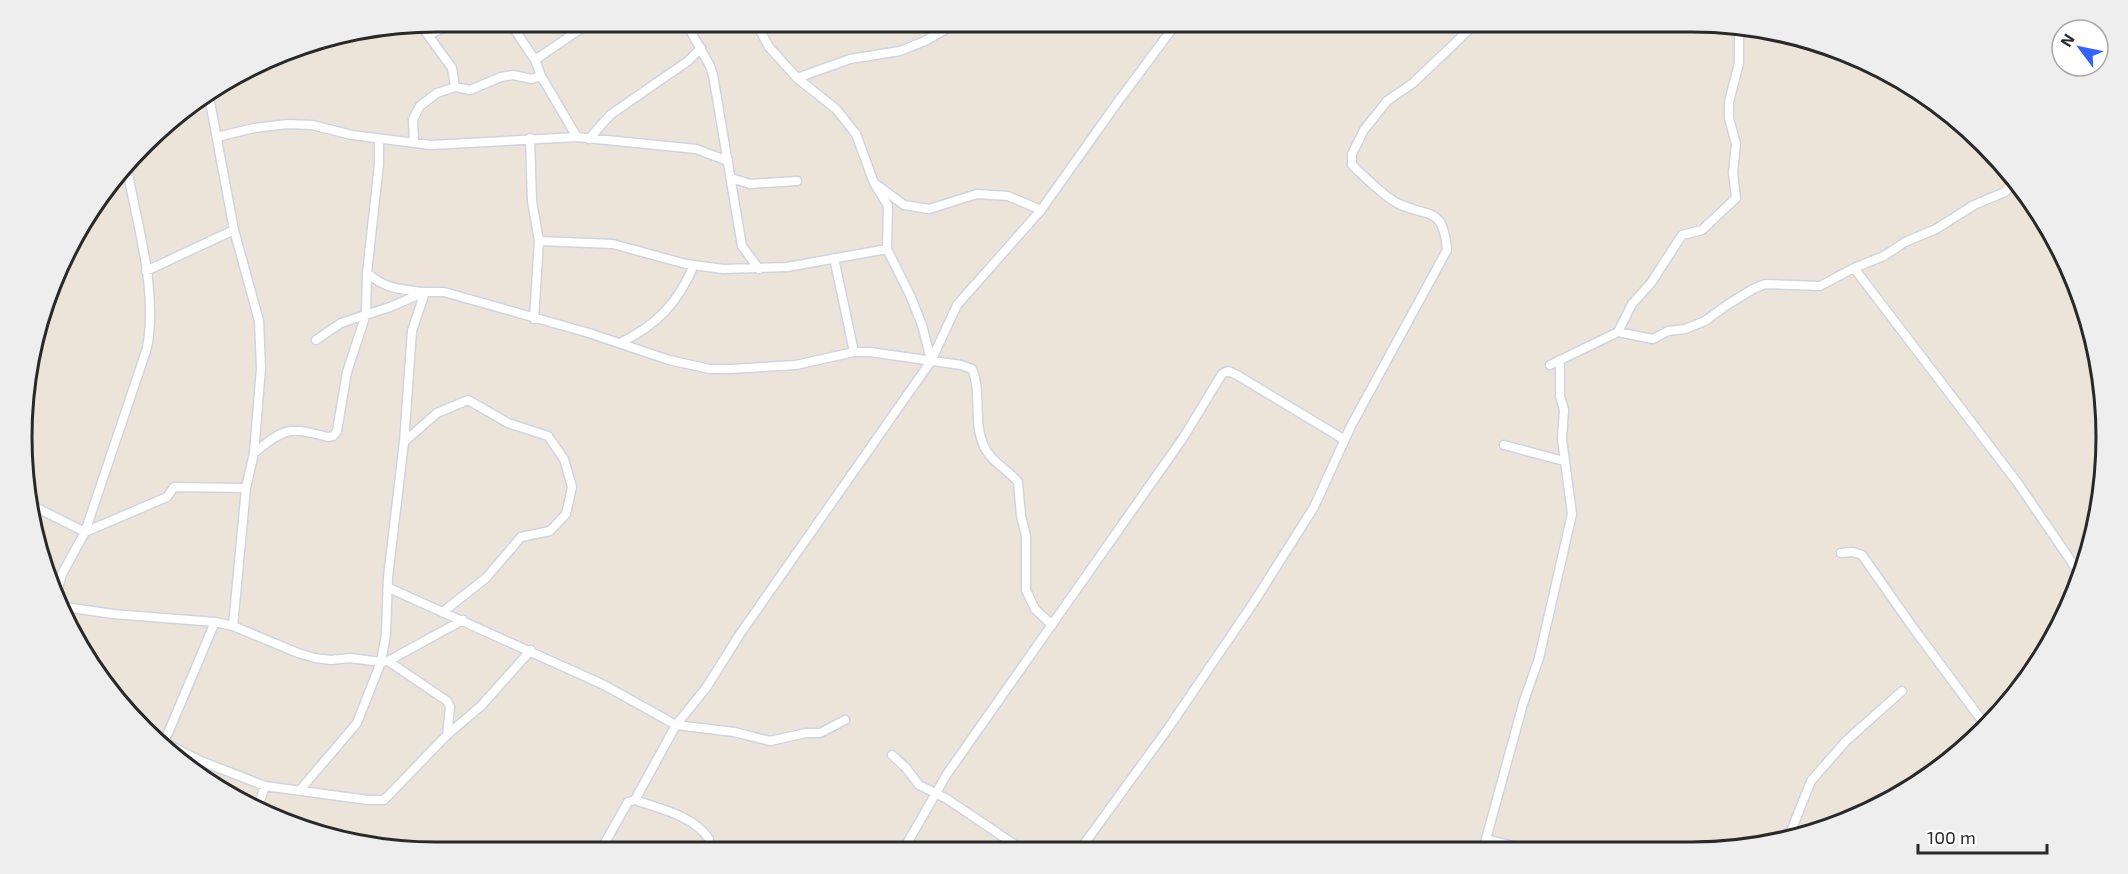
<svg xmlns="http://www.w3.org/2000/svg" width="2128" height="874" viewBox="0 0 2128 874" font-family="'Exo 2',sans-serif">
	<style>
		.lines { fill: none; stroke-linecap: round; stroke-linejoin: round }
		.street-casing { stroke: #cfd4e4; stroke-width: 11 }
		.street { stroke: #fff; stroke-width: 8 }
		.rim { fill: none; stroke: #292929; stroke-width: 3 }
	</style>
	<rect width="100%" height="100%" fill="#ede4d9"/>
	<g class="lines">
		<defs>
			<path id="street" d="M509,21L535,60L541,76L577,137
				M685,21L710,66L713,75L742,246L759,269
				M755,21L769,47L797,78L836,109L856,134L874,183L888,206L887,249L910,295L922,325L931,360
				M420,24L452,68L455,87
				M428,35L459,21
				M535,60L592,21
				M797,78L850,59L900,51L925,41L960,21
				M208,91L234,230L259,321L261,368L254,453L246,488L233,626
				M217,137L254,128L288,124L312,125L352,135L431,145L577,137L696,149L728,161
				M530,138L532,201L539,241L534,319
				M589,139L610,115L688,61L701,48
				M414,142L413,119L420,106L437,93L455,87L470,90L501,77L513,75L532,79L541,76
				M731,178L750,184L797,181
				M877,185L904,205L929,209L977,194L1008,196L1041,210
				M539,241L613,244L686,264L723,269L787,267L887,249
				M834,258L854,352
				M1854,268L2017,482L2082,577
				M146,271L234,230
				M367,273C386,289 399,289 422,292
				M1618,332L1632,304L1651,283L1682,235L1702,230L1736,198L1733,173L1736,144L1729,118V102L1739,63V29
				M316,340L341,323L390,307L425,292
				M620,343C657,325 678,303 694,265
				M1550,365L1618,332L1653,339L1668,331L1685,329L1705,321L1727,305L1753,289L1765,284L1820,286L1854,268L1884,256L1905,242L1936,229L1974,205L2005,192L2017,179
				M26,421L30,360
				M404,442L437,413L468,400L508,423L548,436L564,459L572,487L566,514L550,531L521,537L486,578L444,611
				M1504,445L1564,461
				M254,453C286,427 289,427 328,437L333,436L337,431L347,372L366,314L367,273L379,164V139
				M29,504L85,532L167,497L174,487L246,488
				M1841,553L1853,552L1862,555L1914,629L1986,726
				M389,588L604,685L676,725L734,732L770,741L806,733H820L845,720
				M55,600L62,574L85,532L147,348C158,289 137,226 127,168
				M58,606L113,614L215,622L233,626L298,653L315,658L331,660L350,658L381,662L386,634L388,577L404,442L412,331L425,292H444L589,333L669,360L710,369H730L796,365L854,352H870L961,365L972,369C982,392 973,420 983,444C989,460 1007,469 1018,482L1021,516L1026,536V590L1035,609L1052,625
				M388,661L463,620
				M159,740L201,761L265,786L368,800H384L447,735L481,706L531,650
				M163,745L215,622
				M892,755L906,768L919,785L947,799L1024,851
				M300,790L357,723L381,662L388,661L447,701L450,707L447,735
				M635,800C660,809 693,815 709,839L708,852
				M258,807L265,786
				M1789,836L1811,781L1846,741L1902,691
				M1487,839L1527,850
				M1483,850L1523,704L1539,658L1572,514L1562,439L1564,410L1560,396V361
				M1079,851L1167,730L1254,602L1314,507L1351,426L1447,250C1443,206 1430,218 1399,204C1385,198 1364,176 1352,165V154L1364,130L1387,101L1413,83L1478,21
				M902,852L947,774L1183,438L1222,374L1228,371L1237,375L1345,440
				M599,853L628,802L635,800L676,725L706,688L740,634L931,361L957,305L1041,210L1117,103L1178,21"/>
		</defs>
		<use href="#street" class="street-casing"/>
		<use href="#street" class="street"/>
	</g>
	<path d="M0 0H2128V874H0ZM437 32H1691A405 405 0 0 1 2096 437V437A405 405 0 0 1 1691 842H437A405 405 0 0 1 32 437V437A405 405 0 0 1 437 32Z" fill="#eee" fill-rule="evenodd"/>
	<path class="rim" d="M437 32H1691A405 405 0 0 1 2096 437V437A405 405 0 0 1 1691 842H437A405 405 0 0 1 32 437V437A405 405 0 0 1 437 32Z"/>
	<g transform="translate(2080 48) rotate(302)"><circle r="28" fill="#ffffff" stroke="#a9a9a9" stroke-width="1.5"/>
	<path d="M0-4.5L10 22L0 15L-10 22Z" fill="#3563ff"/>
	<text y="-9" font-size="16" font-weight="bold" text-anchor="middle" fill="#292929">N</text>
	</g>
	<path d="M1918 844v9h129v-9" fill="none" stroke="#292929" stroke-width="3"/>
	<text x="1927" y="844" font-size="18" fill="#292929" stroke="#ffffff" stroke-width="4.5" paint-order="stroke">100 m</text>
</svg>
